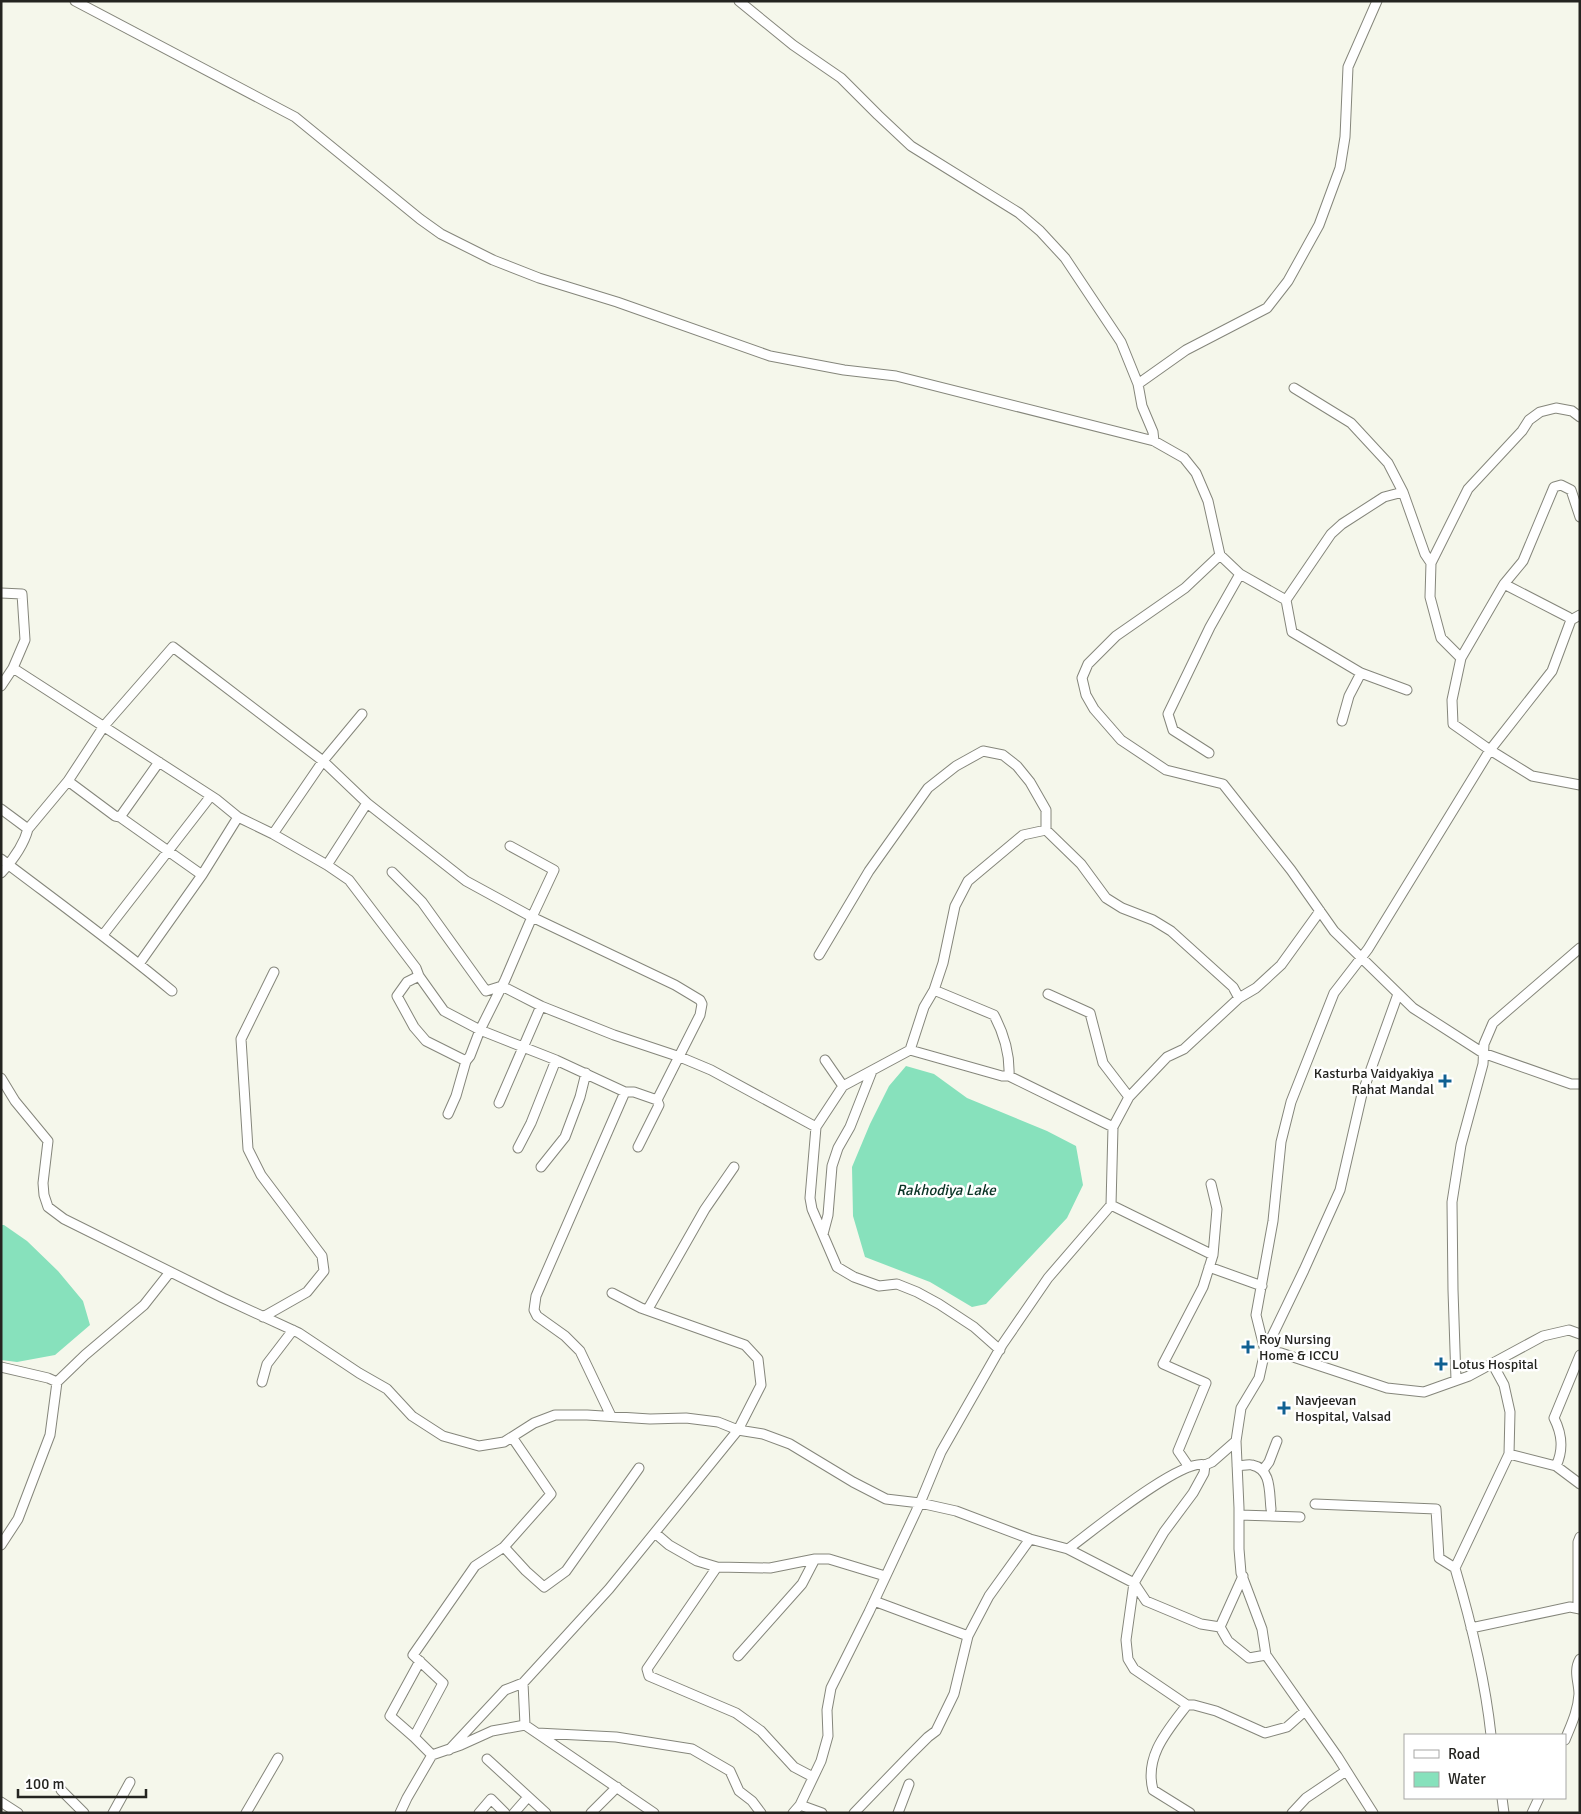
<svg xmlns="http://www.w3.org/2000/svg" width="1581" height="1814" viewBox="0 0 1581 1814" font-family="Signika,sans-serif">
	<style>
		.water { fill: #87e1bc }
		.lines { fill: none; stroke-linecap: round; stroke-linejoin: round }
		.minor-casing { stroke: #85867b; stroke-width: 11 }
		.minor { stroke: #fff; stroke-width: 9 }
		.poi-dot { fill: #106092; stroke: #fff; stroke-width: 2 }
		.labels { text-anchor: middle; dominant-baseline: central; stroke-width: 5; stroke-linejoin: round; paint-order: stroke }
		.poi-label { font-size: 14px; fill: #242420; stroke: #fff; text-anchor: start }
		.water-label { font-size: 15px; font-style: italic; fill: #093325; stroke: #fff }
	</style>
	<rect width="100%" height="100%" fill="#f5f7eb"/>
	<path class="water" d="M906,1066L934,1074L967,1098L1047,1131L1076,1146L1083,1185L1067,1218L986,1304L972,1307L930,1282L865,1257L853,1216L852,1167L870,1124L889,1086Z
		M1,1225H4L27,1241L58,1271L83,1301L90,1325L55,1355L17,1362L1,1360Z"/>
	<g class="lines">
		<defs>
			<path id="minor" d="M75,1L295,117L420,219L441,234L493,260L539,278L617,302L770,356L844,370L896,376L1154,441L1184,458L1196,473L1208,501L1220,555L1240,574L1286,600
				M739,1L793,45L841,78L878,115L911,146L1019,213L1040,231L1065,258L1121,342L1138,384L1142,406L1153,432L1154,441
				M1138,384L1186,350L1267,308L1288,281L1319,225L1340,168L1345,137L1348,67L1377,1
				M1294,388L1351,423L1388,463L1403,492L1425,554L1431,563
				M1403,492L1384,497L1342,524L1331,534L1286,600L1292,632L1361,673L1407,690
				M1220,555L1185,588L1116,636L1088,664L1082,678L1086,695L1094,709L1121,740L1166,770L1223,784L1291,870L1334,931L1413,1008L1483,1053L1571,1084H1580
				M1504,584L1523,561L1554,487L1561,485L1571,490L1580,517
				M1,593L22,594L25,640L13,668
				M1571,620L1568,617L1504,584L1461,658L1452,700L1453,724L1490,750L1532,776L1580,785
				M1461,658L1441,638L1430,597L1431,563L1468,489L1522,431L1529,420L1540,412L1556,408L1572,411L1580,417
				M1,686L13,668L216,799L238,817L273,834L327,865L367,803
				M1342,721L1349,696L1361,673
				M1209,753L1173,730L1168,714L1210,627L1240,574
				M68,781L115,816L120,817L202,875
				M1,809L28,829
				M120,817L159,762
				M273,834L323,761L362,714
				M1,859C59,903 117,945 172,991
				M327,865L349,880L416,968L419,976L444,1011L480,1030L556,1060L625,1092H634L657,1100
				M392,872L422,902L486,991L502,986L541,1006L614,1035L680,1057L711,1070L816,1127
				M1,873C12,861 24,844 28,829L68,781L104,726L173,647L323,761L367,803L466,881L532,917L554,870L510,846
				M103,935L210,797
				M819,955L869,871L928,788L956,766L983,751L1003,755L1017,766L1030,782L1046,810V830L1081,864L1106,898L1122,908L1153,920L1171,931L1233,987L1239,998
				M139,964L202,875L238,817
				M419,976L407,982L397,996L414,1027L426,1041L466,1061
				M934,990L994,1015C1004,1034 1010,1055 1009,1076
				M1048,994L1090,1013L1103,1063L1129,1097
				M910,1050L1002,1076H1009L1113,1127
				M825,1060L843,1086
				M1,1078L15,1101L48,1141L43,1183L44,1195L48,1207L64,1219L223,1298L299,1333L359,1373L387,1389L412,1416L443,1436L479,1446L504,1442L534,1423L555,1415H587L650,1419L686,1418L718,1422L738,1430L763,1434L790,1444L853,1482L886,1499L920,1503L956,1511L1030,1539L1068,1549L1134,1583L1146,1601L1201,1624L1220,1627L1243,1576
				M499,1103L541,1006
				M448,1114L456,1096L466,1061L470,1056L480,1030L505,980L532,917L675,985L700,1000L702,1004L700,1015L657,1100L659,1105L638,1147
				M518,1148L531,1123L556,1060
				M541,1167L565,1137L580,1097L586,1073
				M1111,1205L1213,1255L1217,1209L1211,1184
				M823,1234L828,1215L832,1166L838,1148L850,1127L872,1071
				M1209,1267L1262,1286
				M648,1309L705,1209L734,1167
				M263,1317L307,1292L324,1271L322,1256L261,1175L248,1149L241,1039L274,972
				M1000,1350L974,1327L939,1304L917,1292L897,1284L879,1286L854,1277L837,1267L812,1209L810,1198L816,1127L843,1086L910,1050L924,1007L934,990L943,963L955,906L968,881L1023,835L1046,830
				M1265,1351L1256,1315L1273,1221L1281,1142L1291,1102L1334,993L1368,949L1490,750L1552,671L1571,620L1580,615
				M1265,1351L1281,1353L1387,1388L1424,1392L1469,1376L1543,1336L1569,1330L1580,1334
				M1,1367L48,1378L57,1382
				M1456,1380L1453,1290L1452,1202L1461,1145L1483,1064L1484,1044L1493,1023L1580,948
				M262,1382L267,1364L293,1330
				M611,1416L580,1351L565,1336L537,1316L534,1310L536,1296L625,1092
				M1509,1454L1556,1466L1580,1484
				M1205,1465L1204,1473L1193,1493L1164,1532L1134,1583L1126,1640L1128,1659L1134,1669L1187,1705H1194L1216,1711L1265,1733L1287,1727L1305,1711
				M1237,1466C1241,1466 1248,1464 1252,1465C1272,1469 1269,1493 1271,1509
				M1556,1466C1564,1449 1562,1434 1554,1418L1580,1355
				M1189,1467L1178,1451L1206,1383L1163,1364L1203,1287L1213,1255
				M1263,1470L1269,1462L1277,1441
				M1315,1504L1436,1509L1439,1558L1455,1568C1471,1622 1485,1679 1491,1735
				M1239,1515L1300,1517
				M655,1533L669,1545L697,1561L717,1567L770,1568L815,1559H829L885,1576
				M1,1545L18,1519L50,1435L57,1382L85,1355L144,1305L170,1272
				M504,1547L551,1494L512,1437
				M1068,1549C1090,1533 1182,1457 1205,1465L1212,1462L1236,1441
				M717,1567L647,1669L649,1676L736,1713L761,1731L794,1767L813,1777
				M1455,1568L1509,1454L1510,1412L1504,1385L1492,1363
				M874,1601L968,1636
				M1578,1607V1542L1580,1537
				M1220,1627L1228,1641L1249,1658L1266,1655
				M1471,1628L1570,1607L1580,1609
				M738,1656L802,1584L815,1559
				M523,1683L525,1725
				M1187,1705C1168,1730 1144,1756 1153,1790L1190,1813
				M537,1733L616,1737L692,1749L730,1771L739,1791L752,1801L761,1813
				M414,1737L390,1716L420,1661
				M1565,1740C1571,1725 1578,1711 1579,1694C1579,1682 1573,1671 1580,1659
				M449,1750L505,1690L523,1683L609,1589L738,1430L761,1385L758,1359L745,1345L641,1308L612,1293
				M432,1755L414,1737L443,1683L413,1655L475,1566L504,1547L526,1571L544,1587L566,1571L639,1468
				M487,1759L546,1813
				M61,1790L84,1813
				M1502,1798L1504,1813
				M1,1802L18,1813
				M800,1805L822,1813
				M113,1813L130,1782
				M246,1813L278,1758
				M400,1813L407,1798L432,1755L461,1745L492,1731L525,1725L654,1813
				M479,1813L491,1799L505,1813
				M514,1813L528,1797
				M591,1813L617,1787
				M793,1813L800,1805L821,1761L828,1736L827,1710L831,1688L869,1612L920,1503L941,1452L1002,1345L1048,1278L1111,1205L1113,1127L1129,1097L1167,1057L1184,1049L1239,998L1256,988L1281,965L1320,911
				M854,1813L909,1756L928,1737L936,1731L954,1694L968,1636L989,1596L1030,1539
				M898,1813L909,1784
				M1292,1813L1306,1798L1346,1771
				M1373,1813L1337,1756L1266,1655L1262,1629L1241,1573L1239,1549V1508L1236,1441L1241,1408L1259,1378L1265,1351L1304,1270L1340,1190L1362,1094L1398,994
				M1532,1813L1539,1798"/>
		</defs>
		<use href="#minor" class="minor-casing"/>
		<use href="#minor" class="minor"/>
	</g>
	<g class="poi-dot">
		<path d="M1442.5 1073.5h5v5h5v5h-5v5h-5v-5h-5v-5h5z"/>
		<path d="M1245.5 1339.5h5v5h5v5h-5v5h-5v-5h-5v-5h5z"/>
		<path d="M1438.5 1356.5h5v5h5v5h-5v5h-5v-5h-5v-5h5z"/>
		<path d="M1281.5 1400.5h5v5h5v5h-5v5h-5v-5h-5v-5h5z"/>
	</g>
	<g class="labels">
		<g class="poi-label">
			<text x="1434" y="1073" text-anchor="end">Kasturba Vaidyakiya<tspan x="1434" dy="16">Rahat Mandal</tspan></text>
			<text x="1259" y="1339">Roy Nursing<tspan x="1259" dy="16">Home &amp; ICCU</tspan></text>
			<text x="1452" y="1364">Lotus Hospital</text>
			<text x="1295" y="1400">Navjeevan<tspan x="1295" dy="16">Hospital, Valsad</tspan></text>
		</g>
		<g class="water-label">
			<text x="946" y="1190">Rakhodiya Lake</text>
		</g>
	</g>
	<rect width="1581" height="1814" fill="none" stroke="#242420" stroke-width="5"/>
	<rect x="1404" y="1734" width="162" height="65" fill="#ffffff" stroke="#a7a7a6"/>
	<rect x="1414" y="1750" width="25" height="8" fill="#ffffff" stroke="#a7a7a6"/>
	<text x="1448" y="1759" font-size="15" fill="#242420">Road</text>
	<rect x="1414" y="1772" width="25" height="15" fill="#87e1bc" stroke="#a7a7a6"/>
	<text x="1448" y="1784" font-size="15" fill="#242420">Water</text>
	<path d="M18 1789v8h128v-8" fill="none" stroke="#242420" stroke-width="2.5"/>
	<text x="25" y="1789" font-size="15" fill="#242420" stroke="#ffffff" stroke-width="4" paint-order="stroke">100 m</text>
</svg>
